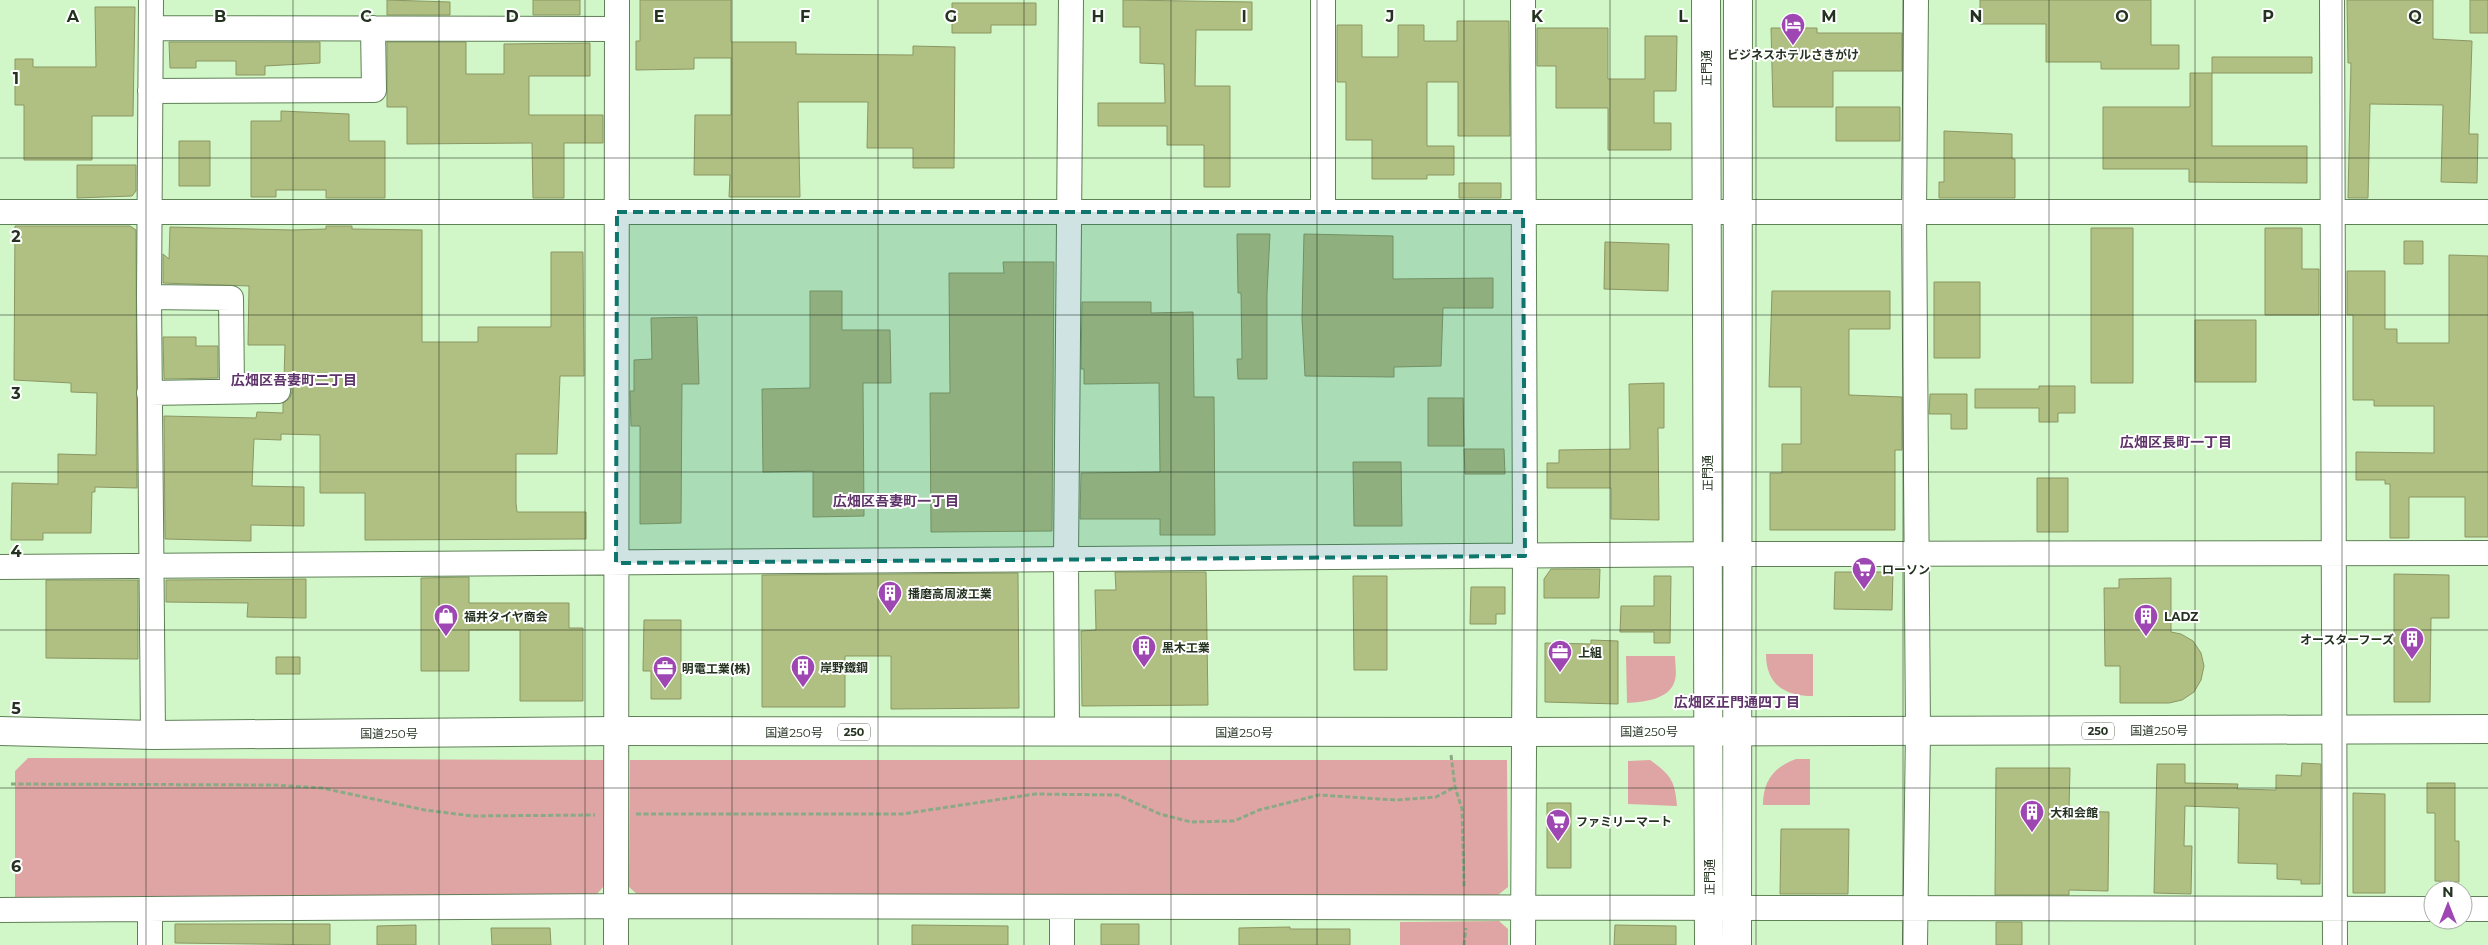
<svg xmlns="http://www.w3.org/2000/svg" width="2488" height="945" viewBox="0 0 2488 945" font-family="Montserrat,'Noto Sans JP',sans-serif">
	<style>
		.green { fill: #dfa5a4 }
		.building { fill: #b0bf82; stroke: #8b9763 }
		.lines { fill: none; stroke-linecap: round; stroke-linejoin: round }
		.street-casing { stroke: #608157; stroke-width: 26 }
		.secondary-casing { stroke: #608157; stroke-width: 30 }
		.highway-casing { stroke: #608157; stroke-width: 30 }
		.path { stroke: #8ca985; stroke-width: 3; stroke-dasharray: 5 2.5; stroke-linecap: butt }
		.street { stroke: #fff; stroke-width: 24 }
		.secondary { stroke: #fff; stroke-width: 28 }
		.highway { stroke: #fff; stroke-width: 28 }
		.marked { fill: #0f766e; fill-opacity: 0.2; stroke: #0f766e; stroke-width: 4; stroke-dasharray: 10 6; stroke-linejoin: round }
		.grid { fill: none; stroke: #243220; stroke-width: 1; stroke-opacity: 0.55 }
		.labels { text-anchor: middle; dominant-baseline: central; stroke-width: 4; stroke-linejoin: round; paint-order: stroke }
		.shield { fill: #fff; stroke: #667063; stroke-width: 1 }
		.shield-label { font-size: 11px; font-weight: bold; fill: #243220 }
		.poi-label { font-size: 12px; font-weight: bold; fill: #243220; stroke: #fff; text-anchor: start }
		.street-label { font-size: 12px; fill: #243220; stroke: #fff }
		.neighbourhood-label { font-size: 14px; font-weight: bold; fill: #5f346a; stroke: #fff }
		.grid-label { font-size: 16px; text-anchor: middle; font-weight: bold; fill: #243220; stroke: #fff; stroke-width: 4; stroke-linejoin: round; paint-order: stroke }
	</style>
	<rect width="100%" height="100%" fill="#d1f7c8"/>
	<path class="green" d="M1766,654H1813V696C1784,696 1766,684 1766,654Z
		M1626,656H1675C1675,663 1677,673 1675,680C1670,700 1643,702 1627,703Z
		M28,758L605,760L604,886L596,895L15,897V771Z
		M1796,759H1810V805H1763C1763,781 1774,767 1796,759Z
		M630,760H1507L1508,887L1498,895L639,896L629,887Z
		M1650,760C1671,775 1675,781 1677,806L1628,804V761Z
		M1499,921L1508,929V945H1400V922Z"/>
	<path class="building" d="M387,0L450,2V15H387Z
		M533,0H580V15H533Z
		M640,0H731V42H796V54L913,55V46L955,47L954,168H913V148H867L868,102H798L800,197H729L730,175H694L695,115H731V58H694V69L636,70V41H640Z
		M1123,0L1252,2V30H1196L1195,86H1230V187H1204V145H1167V126H1098V103H1165L1164,64L1140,63V27H1123Z
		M1980,0H2151V45H2179V69H2101V62H2046V24H1980Z
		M2347,0H2433V39L2472,41L2469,134H2478L2477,183L2441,182L2443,105L2370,104L2368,198H2348L2351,63H2348Z
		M2470,0H2488V33H2470Z
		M952,3H1036V25H991V33H952Z
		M95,7H135L133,116H92V160H24V105H15V59H33V67H96Z
		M1457,21H1509L1510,136H1458V82H1427V146H1454V175H1427V179H1372V140H1346V82H1337V25H1362V57H1398V25H1424V41H1457Z
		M1537,28H1608V79H1645V36H1677L1676,91H1654V123H1671V150H1608V108H1556V66H1537Z
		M1771,28H1817V33H1902V71H1833V107H1773Z
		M169,42H320V63L265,66V75H236V61H196V68H170Z
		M387,42H466V74H504V44L590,43V76H529V115H603V143H564V198H533L532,143L407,144V107H387Z
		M2212,57H2312V73H2212Z
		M2190,73H2212V146H2307V183L2189,182V169H2103V107H2190Z
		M1836,107H1900V141H1836Z
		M281,111L349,114V141H385V198H326V190H276V197H251V121H281Z
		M1944,131L2012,134V159H2015V198H1939V182H1944Z
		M179,141H210V186H179Z
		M77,165H136V191L132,196L77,198Z
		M1459,183H1501V198H1459Z
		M15,226H130L136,230L137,488L95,487V492H92L91,533H43V540H11L12,483L58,484V454L96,455L97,393L71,392V383L14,380Z
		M326,226H352V229L422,230V342H478V327H551V252H583L584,376H560L557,454H516V503L517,512H586V539L365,540V493H320V435L281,434V440L254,439L252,486L304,487V526L251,525V541L165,539L164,416L256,418L257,412L283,413V403L290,398L292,391L290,384L284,379L285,345H248L249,286L163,283V254L169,259L170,227L292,230L326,229Z
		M2091,228H2133V383H2091Z
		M2265,228H2302V269H2319V315H2265Z
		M1237,234H1270L1267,293V379H1238L1237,359H1242L1241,293H1238Z
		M1304,234L1393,236V279L1493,278V308H1443L1441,366L1394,367V377L1305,376L1302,318Z
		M2404,241H2423V264H2404Z
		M1605,242L1669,244L1668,291L1604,289Z
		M2449,255L2488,256V537H2465V497H2409V538H2390V484H2385V480H2356V452L2434,453V406H2374V400H2353V315H2347V271H2385V329H2397V343H2449Z
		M1003,262H1054L1052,531L931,532L930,393H950L949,273H1004Z
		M1934,282H1980V358H1934Z
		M810,291H842V330H890L891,383H863L864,516L813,517V471L763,472L762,389L810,388Z
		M1772,291H1890V329H1849V395L1902,397V450H1895V530H1770V473H1782V444H1801V387H1769Z
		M1082,302H1151V313L1193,312L1194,397H1214L1215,535H1160V519H1080L1081,473L1160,472L1159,383L1084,384V369H1081Z
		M697,317L699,384H682L681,523L640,524V426H631L630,391H634V360L652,359L651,318Z
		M2195,320H2256V382H2195Z
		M163,337H196V346H218V378L164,379Z
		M1664,383V428H1658L1659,520L1611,519V488H1547V463H1559V450L1630,449L1629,384Z
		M2039,386H2075V413H2058V422H2039V408H1975V389H2039Z
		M1930,394H1967V429H1951V414H1929Z
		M1428,398H1463L1464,446H1428Z
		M1464,449H1504L1505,474H1465Z
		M1353,462H1401L1402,526H1354Z
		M2037,478H2068V532H2037Z
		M1551,569H1600L1599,598H1544V579Z
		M1115,572H1206L1208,705L1082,706L1081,631L1096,630L1095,590H1116Z
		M1835,572H1893L1892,610L1834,609Z
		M1018,573L1019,708L891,709V656H845V707H762V575Z
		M2394,574L2449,575V618H2431L2430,702H2394Z
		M1353,576H1387V670H1354Z
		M1654,576H1671L1670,643H1654V632H1620L1621,606H1654Z
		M469,577V603H569V628H583V701H520V630H469V671H421V578Z
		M2171,578V632L2181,634L2193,641L2201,653L2204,666L2201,680L2194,692L2182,700L2169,703H2120V666H2105L2104,588H2119V579Z
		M306,579V618L247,617L248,603L166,602V580Z
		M46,580H138V659L46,658Z
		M1471,587H1505V614H1496V624H1470Z
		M644,620H681V699H651V671H643Z
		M1591,640L1618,641V704L1545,702V643L1591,644Z
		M276,657H300V674H276Z
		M2302,763L2321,764L2320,884H2301V880L2277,879V864L2238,863L2239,808L2185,806L2184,846H2192L2191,894L2154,893L2157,764H2185V783L2238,784L2237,789L2276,790V775L2301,776Z
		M1996,768H2070L2069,811L2109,812L2108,891L2069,890V895H1995Z
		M2427,783H2455V841H2459V882L2435,881V813H2427Z
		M2353,793L2385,794V893H2353Z
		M1547,803H1571V868H1547Z
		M1781,829H1849L1848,894H1780Z
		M1996,922H2022V945H1996Z
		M175,924H330V945L175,943Z
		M1101,924H1139V945H1101Z
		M416,925V945H377V926Z
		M912,925L1008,926V945H912Z
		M1615,925L1676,926V945H1614Z
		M1290,927V929H1350V945H1239V928Z
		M491,928H550L551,945H492Z"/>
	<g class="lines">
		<defs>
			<path id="street" d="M151,0L149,297L153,735
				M1323,0V212
				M1523,0L1525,556L1523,945
				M2332,0L2335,945
				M151,28L617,29
				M150,91L374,90L373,28
				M0,212H2488
				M149,297L231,298L232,390
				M149,393L278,391
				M0,567L1738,554L2488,553
				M1067,732L1066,559L1071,0
				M1062,907V945
				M150,909V945
				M2463,909H2488
				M0,910L616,906L2433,909
				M616,945L617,0
				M1915,945L1918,731L1914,212L1916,0"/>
			<path id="secondary" d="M1706,0L1709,945
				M1737,945L1738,0"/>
			<path id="highway" d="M0,731L153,735L616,731L1523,732L2488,729"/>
		</defs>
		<use href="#street" class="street-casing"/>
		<use href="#secondary" class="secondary-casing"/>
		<use href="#highway" class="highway-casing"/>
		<path class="path" d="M1451,755L1455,787L1462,809L1464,887
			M11,784L273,785L322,788L425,810L472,816L595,815
			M636,814H902L1035,794L1118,795L1160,814L1191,822L1234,821L1259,810L1319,795L1396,800L1436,797L1455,787
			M1464,945L1466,928"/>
		<use href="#street" class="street"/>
		<use href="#secondary" class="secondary"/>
		<use href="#highway" class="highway"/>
	</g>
	<path class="marked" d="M617,212H1523L1525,556L616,563Z"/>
	<path class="grid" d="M146,0V945M293,0V945M439,0V945M585,0V945M732,0V945M878,0V945M1024,0V945M1171,0V945M1317,0V945M1464,0V945M1610,0V945M1756,0V945M1903,0V945M2049,0V945M2195,0V945M2342,0V945M0,158H2488M0,315H2488M0,472H2488M0,630H2488M0,788H2488"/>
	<defs>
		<symbol id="hotel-pin" viewBox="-11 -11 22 30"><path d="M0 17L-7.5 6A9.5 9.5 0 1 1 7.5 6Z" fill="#9e47b3" stroke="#fff"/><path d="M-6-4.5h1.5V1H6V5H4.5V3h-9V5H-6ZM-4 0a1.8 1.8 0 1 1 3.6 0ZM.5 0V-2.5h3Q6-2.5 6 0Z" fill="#fff"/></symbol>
		<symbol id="supermarket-pin" viewBox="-11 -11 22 30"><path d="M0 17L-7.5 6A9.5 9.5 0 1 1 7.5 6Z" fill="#9e47b3" stroke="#fff"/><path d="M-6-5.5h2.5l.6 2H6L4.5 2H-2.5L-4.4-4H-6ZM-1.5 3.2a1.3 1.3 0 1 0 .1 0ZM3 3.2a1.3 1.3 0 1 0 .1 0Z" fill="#fff"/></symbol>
		<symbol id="building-pin" viewBox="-11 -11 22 30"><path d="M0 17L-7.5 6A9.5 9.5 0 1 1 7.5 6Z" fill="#9e47b3" stroke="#fff"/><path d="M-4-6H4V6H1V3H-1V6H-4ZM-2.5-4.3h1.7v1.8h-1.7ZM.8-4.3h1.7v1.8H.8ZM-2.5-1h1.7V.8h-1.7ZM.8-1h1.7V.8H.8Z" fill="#fff"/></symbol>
		<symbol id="shop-pin" viewBox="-11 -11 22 30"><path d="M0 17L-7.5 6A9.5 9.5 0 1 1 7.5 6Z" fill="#9e47b3" stroke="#fff"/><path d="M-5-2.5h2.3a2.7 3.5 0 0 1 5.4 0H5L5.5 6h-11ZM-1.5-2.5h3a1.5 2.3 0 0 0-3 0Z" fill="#fff"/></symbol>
		<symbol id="office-pin" viewBox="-11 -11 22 30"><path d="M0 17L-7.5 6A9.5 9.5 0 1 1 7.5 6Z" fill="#9e47b3" stroke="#fff"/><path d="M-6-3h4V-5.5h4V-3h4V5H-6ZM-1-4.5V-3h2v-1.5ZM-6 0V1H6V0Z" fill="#fff"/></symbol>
	</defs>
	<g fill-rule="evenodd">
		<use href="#hotel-pin" x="1779" y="11" width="28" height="38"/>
		<use href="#supermarket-pin" x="1850" y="555" width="28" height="38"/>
		<use href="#building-pin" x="876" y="579" width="28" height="38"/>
		<use href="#shop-pin" x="432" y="602" width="28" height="38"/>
		<use href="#building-pin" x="2132" y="602" width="28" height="38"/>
		<use href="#building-pin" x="2398" y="625" width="28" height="38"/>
		<use href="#building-pin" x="1130" y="633" width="28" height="38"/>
		<use href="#office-pin" x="1546" y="638" width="28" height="38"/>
		<use href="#building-pin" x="789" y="653" width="28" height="38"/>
		<use href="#office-pin" x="651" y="654" width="28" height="38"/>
		<use href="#building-pin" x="2018" y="798" width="28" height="38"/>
		<use href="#supermarket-pin" x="1544" y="807" width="28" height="38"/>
	</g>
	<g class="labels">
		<g class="shield">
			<rect x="2082" y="722.5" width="32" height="17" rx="4"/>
			<rect x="838" y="723.5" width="32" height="17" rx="4"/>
		</g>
		<g class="shield-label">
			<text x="2098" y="731">250</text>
			<text x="854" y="732">250</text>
		</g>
		<g class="poi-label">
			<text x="1793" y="54" text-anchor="middle">ビジネスホテルさきがけ</text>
			<text x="1882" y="569">ローソン</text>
			<text x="908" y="593">播磨高周波工業</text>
			<text x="464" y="616">福井タイヤ商会</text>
			<text x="2164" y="616">LADZ</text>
			<text x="2394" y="639" text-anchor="end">オースターフーズ</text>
			<text x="1162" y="647">黒木工業</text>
			<text x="1578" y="652">上組</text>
			<text x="820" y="667">岸野鐵鋼</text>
			<text x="682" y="668">明電工業(株)</text>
			<text x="2050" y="812">大和会館</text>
			<text x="1576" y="821">ファミリーマート</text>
		</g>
		<g class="street-label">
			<text transform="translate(1706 68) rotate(-90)">正門通</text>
			<text transform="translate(1707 473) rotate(-90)">正門通</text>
			<text x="2159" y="730">国道250号</text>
			<text x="1649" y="731">国道250号</text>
			<text x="794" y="732">国道250号</text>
			<text x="1244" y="732">国道250号</text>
			<text x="389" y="733">国道250号</text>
			<text transform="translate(1709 877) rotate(-90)">正門通</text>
		</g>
		<g class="neighbourhood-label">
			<text x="294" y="380">広畑区吾妻町二丁目</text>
			<text x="2176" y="442">広畑区長町一丁目</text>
			<text x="896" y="501">広畑区吾妻町一丁目</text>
			<text x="1737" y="702">広畑区正門通四丁目</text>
		</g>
	</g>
	<g class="grid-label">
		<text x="73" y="22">A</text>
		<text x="220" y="22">B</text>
		<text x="366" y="22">C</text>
		<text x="512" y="22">D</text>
		<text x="659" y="22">E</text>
		<text x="805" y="22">F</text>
		<text x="951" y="22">G</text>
		<text x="1098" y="22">H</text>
		<text x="1244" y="22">I</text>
		<text x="1390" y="22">J</text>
		<text x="1537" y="22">K</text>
		<text x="1683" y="22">L</text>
		<text x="1829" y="22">M</text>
		<text x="1976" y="22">N</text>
		<text x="2122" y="22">O</text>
		<text x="2268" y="22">P</text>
		<text x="2415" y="22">Q</text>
		<text x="16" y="84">1</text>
		<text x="16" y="242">2</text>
		<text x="16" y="399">3</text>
		<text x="16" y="557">4</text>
		<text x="16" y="714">5</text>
		<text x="16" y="872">6</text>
	</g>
	<g transform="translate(2448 905)"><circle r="24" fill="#ffffff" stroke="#a7ada6"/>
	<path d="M0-4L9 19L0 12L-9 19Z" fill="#9e47b3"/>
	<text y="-8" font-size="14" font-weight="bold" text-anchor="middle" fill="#243220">N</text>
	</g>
</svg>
